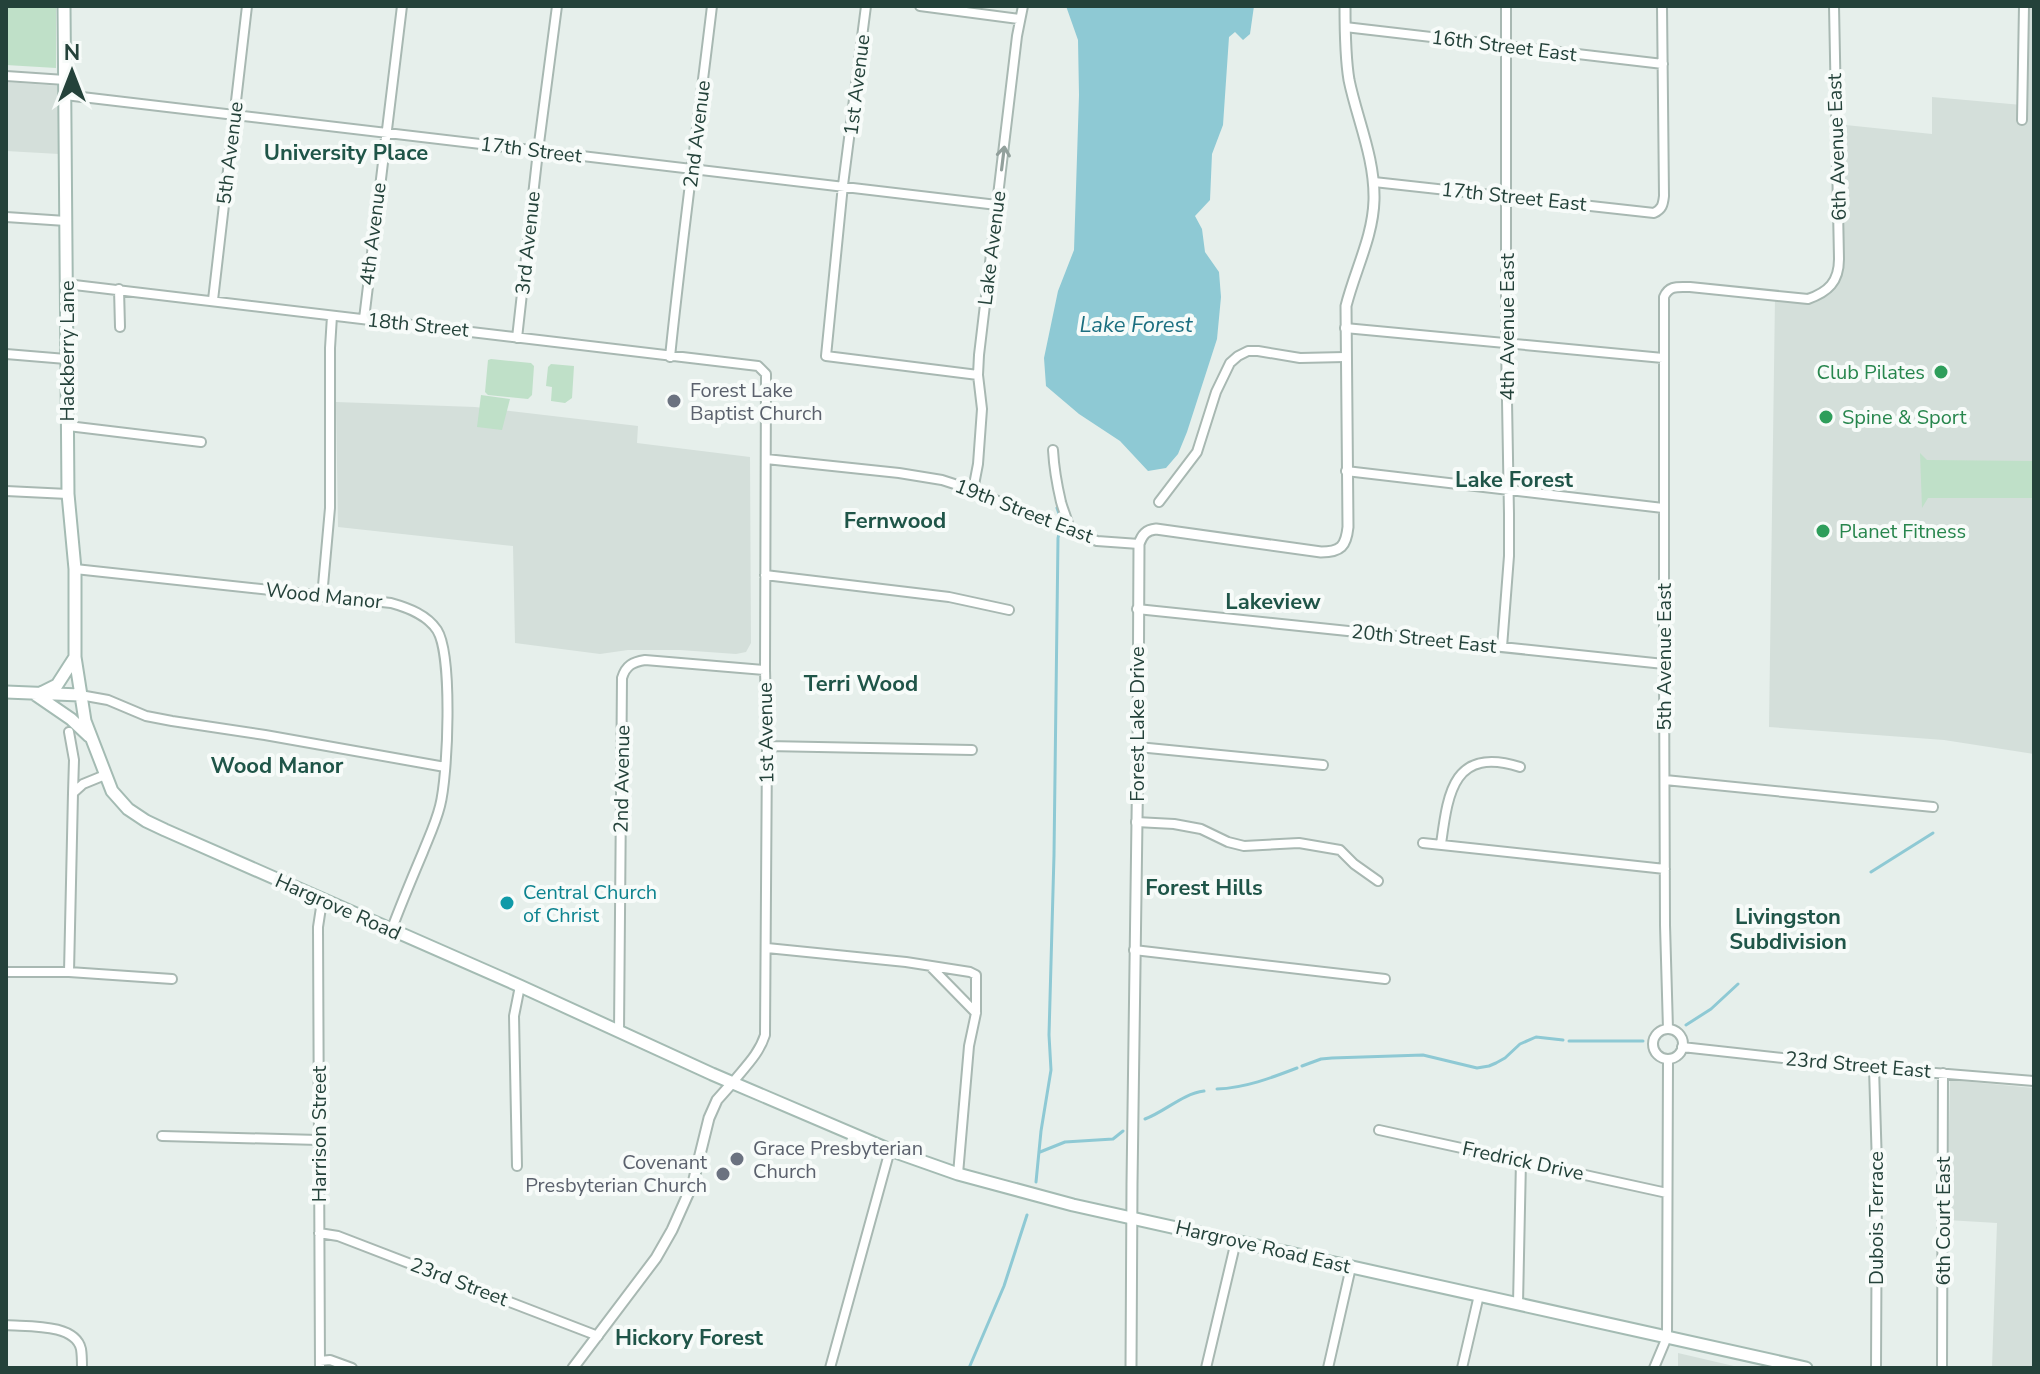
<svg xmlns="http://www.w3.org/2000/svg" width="2040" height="1374" viewBox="0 0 2040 1374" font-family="'Nunito Sans',sans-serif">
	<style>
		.built { fill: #d4dfda }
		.green { fill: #bfe0c8 }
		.water { fill: #8ec9d4 }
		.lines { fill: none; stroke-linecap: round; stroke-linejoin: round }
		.stream { stroke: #8ec9d4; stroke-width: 3 }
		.minor-casing { stroke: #a8b8b2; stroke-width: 12 }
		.tertiary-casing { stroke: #a8b8b2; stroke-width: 13 }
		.secondary-casing { stroke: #a4bbb3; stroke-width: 15 }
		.minor { stroke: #fff; stroke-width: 8 }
		.tertiary { stroke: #fff; stroke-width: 9 }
		.secondary { stroke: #fff; stroke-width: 11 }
		.oneway { stroke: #92a09c }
		.leisure-dot { fill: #2e9e5b; stroke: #f7fbf9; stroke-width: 3 }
		.worship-dot { fill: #6b7280; stroke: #f7fbf9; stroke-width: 3 }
		.culture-dot { fill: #0f9aa8; stroke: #f7fbf9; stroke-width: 3 }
		.labels { text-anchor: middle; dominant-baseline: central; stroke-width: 8; stroke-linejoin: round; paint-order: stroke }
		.street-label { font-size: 20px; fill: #24423a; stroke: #f7fbf9 }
		.leisure-label { font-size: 20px; fill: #27864d; stroke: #f7fbf9; text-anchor: start }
		.worship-label { font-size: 20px; fill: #5b616d; stroke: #f7fbf9; text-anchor: start }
		.culture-label { font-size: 20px; fill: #0d838f; stroke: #f7fbf9; text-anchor: start }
		.neighbourhood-label { font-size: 22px; font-weight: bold; fill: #1f5548; stroke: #f7fbf9 }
		.water-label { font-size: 22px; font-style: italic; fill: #1c6f80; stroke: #f7fbf9 }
	</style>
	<rect width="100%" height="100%" fill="#e6efeb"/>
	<path class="built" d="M2028,6H2034V754L1944,740L1769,727L1775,297L1808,299L1837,277L1836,124L1932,134V97L2022,105Z
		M6,82L60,86L59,154L6,151Z
		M336,402L475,407L638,426L637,443L750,457L751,643L746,652L736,654L680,650H628L600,654L515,643L513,546L338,527Z
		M1950,1080L2034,1088V1368H1992L1997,1223L1947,1220Z
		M1678,1353L1738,1367L1743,1368H1678Z"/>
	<path class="green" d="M6,6H56V68L6,65Z
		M491,359L531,363L534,366L532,395L528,399L488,395L485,392L488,360Z
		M551,364L574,366L572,398L565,403L551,401L552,387L546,386L548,367Z
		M481,395L510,399L502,430L477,427Z
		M1920,453L1927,460L2034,461V498H1928L1922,508Z"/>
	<path class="water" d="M1066,6H1254L1250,34L1243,40L1235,32L1229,37L1223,125L1212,154L1210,200L1195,216L1202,229L1205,252L1219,272L1221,297L1217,339L1187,432L1178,454L1166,468L1148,471L1120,441L1079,414L1046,386L1044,358L1058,291L1074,250L1079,95L1078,40Z"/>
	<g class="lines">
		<path class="stream" d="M1871,872L1933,833
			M1686,1025L1711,1009L1738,984
			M1569,1041H1643
			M1302,1066L1321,1059L1332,1058L1423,1055L1477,1068L1489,1066L1496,1063L1505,1058L1520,1044L1536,1037L1563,1040
			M1217,1089C1245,1088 1271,1078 1297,1068
			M1145,1119C1166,1111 1182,1094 1204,1091
			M1040,1152L1065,1142L1113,1139L1123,1131
			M1036,1182L1041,1131L1051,1070L1049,1035L1054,855L1058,538L1062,522L1057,508
			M969,1368L1004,1286L1027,1215"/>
		<defs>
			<path id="minor" d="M866,6L843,185L826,356L978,375
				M920,6L1019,19
				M1345,27L1663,64
				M6,76L65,80
				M65,95L997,205
				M2022,120L2024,6
				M1374,182L1654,213C1662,209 1663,205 1664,196L1662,6
				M6,217L66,221
				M66,284L758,366L766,374L765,670L767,746L765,1035C759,1054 745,1067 733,1082
				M119,289L120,327
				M213,300L247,6
				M364,319L402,6
				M1345,328L1663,358
				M517,338L538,151L557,6
				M6,354L66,359
				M670,357C682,240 698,123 712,6
				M68,426L201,442
				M1053,450C1054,468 1057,485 1061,502C1064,513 1069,522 1070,533
				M766,459L899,473L942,480L973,490L1047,523L1097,541L1139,544
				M1346,471L1663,508
				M973,490L978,464L982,409L978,375L979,355L1017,36L1023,6
				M6,491L68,494
				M1159,502L1197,452L1216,392L1230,363L1238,356L1248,351H1258L1300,358L1345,357
				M75,569L391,603C409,608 427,615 437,630C453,655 448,776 440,806C436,822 429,837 423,852C412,878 401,904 391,931
				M765,575L949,597L1009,610
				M322,597L330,508V348L332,316
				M1137,609L1664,664
				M1502,647L1509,556V514L1506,344V6
				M80,695L108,700L146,716L172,721L265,735L445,767
				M69,732L74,760L73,793
				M767,746L972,750
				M1138,747L1323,765
				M1665,780L1933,807
				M1136,822L1174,824L1201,829L1228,842L1244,846L1299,843L1340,850L1354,864L1378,881
				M1423,843L1665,869
				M1441,844C1448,793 1453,746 1520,767
				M767,948L906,962L970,972L976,975V1013L969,1046L958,1174
				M1134,950L1385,979
				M932,968L976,1013
				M6,972H69L172,979
				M69,972L73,793L83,784L105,775
				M1668,1029L1665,925L1664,664V297C1669,285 1678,287 1690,287L1808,299C1828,292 1839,282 1839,259L1834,6
				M1653 1044a15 15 0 1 1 30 0a15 15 0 1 1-30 0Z
				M619,1032L622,678C626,665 633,662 645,660L765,670
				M1682,1047L1874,1068L2034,1081
				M1874,1068L1877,1166L1876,1368
				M1379,1130L1667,1193
				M162,1136L319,1140
				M517,1166L514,1016L520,986
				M319,1233L338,1236L598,1336
				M1518,1304L1521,1160
				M6,1325C27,1327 75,1323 81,1349C82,1355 82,1362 82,1368
				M320,1361L330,1360L352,1368
				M320,1368L318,927L322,901
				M830,1368L890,1150
				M1206,1368L1236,1241
				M1328,1368L1351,1267
				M1462,1368L1479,1295
				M1654,1368L1667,1337L1668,1059
				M1942,1368L1943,1073"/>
			<path id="tertiary" d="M573,1368L656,1258L672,1230L693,1183L709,1118L717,1100L733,1082
				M1131,1368L1132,1184L1138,747L1139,544C1142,535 1146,530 1156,529L1321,552C1341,552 1346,546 1348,527L1346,306C1355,270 1373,237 1374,200C1375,158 1357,119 1349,80C1345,56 1345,30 1345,6"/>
			<path id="secondary" d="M64,6L68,494L75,569V657L85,721L112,791L128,809L146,821L165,830L520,986L712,1074L890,1150L958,1174L1073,1205L1806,1368
				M6,692L80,695
				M41,693L57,685L75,657
				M36,695L71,719L89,736"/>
		</defs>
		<use href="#minor" class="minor-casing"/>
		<use href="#tertiary" class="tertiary-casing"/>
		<use href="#secondary" class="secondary-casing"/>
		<use href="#minor" class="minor"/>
		<use href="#tertiary" class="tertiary"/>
		<use href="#secondary" class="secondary"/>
	</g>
	<defs><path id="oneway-shaft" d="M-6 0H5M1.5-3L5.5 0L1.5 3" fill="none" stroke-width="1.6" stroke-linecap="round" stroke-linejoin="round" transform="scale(2)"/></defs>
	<use class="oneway" href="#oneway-shaft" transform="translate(1003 158) rotate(-83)"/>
	<g class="leisure-dot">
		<circle cx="1941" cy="372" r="8"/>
		<circle cx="1826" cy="417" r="8"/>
		<circle cx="1823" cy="531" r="8"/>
	</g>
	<g class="worship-dot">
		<circle cx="674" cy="401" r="8"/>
		<circle cx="737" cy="1159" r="8"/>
		<circle cx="723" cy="1174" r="8"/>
	</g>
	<circle class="culture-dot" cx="507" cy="903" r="8"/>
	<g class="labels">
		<g class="street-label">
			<text transform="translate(1504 46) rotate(7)">16th Street East</text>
			<text transform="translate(857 85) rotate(-83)">1st Avenue</text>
			<text transform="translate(697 134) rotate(-83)">2nd Avenue</text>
			<text transform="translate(1837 147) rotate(-92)">6th Avenue East</text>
			<text transform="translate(531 150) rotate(7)">17th Street</text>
			<text transform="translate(230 153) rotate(-83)">5th Avenue</text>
			<text transform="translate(1514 197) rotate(6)">17th Street East</text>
			<text transform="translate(373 234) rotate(-83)">4th Avenue</text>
			<text transform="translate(528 243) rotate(-84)">3rd Avenue</text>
			<text transform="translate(992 248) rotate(-83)">Lake Avenue</text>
			<text transform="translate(418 325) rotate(6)">18th Street</text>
			<text transform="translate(1507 327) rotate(-90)">4th Avenue East</text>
			<text transform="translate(67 351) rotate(-90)">Hackberry Lane</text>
			<text transform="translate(1024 511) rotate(21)">19th Street East</text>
			<text transform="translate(324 596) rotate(6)">Wood Manor</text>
			<text transform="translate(1424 639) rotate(6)">20th Street East</text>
			<text transform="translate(1664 657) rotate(-90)">5th Avenue East</text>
			<text transform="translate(1137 724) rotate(-90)">Forest Lake Drive</text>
			<text transform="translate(766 733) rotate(-91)">1st Avenue</text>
			<text transform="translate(622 779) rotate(-89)">2nd Avenue</text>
			<text transform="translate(338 907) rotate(24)">Hargrove Road</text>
			<text transform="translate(1858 1065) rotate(5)">23rd Street East</text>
			<text transform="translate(319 1134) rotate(-90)">Harrison Street</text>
			<text transform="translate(1523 1161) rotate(12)">Fredrick Drive</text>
			<text transform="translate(1876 1218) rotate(-90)">Dubois Terrace</text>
			<text transform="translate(1943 1221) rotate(-90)">6th Court East</text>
			<text transform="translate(1263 1247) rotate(13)">Hargrove Road East</text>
			<text transform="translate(459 1282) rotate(21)">23rd Street</text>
		</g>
		<g class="leisure-label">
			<text x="1925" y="372" text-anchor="end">Club Pilates</text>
			<text x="1842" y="417">Spine &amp; Sport</text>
			<text x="1839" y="531">Planet Fitness</text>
		</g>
		<g class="worship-label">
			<text x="690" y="390">Forest Lake<tspan x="690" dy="23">Baptist Church</tspan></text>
			<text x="753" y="1148">Grace Presbyterian<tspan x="753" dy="23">Church</tspan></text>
			<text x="707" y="1162" text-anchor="end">Covenant<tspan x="707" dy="23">Presbyterian Church</tspan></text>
		</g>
		<g class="culture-label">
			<text x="523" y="892">Central Church<tspan x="523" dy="23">of Christ</tspan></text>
		</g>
		<g class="neighbourhood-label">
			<text x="346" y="153">University Place</text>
			<text x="1514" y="480">Lake Forest</text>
			<text x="895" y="521">Fernwood</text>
			<text x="1273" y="602">Lakeview</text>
			<text x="861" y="684">Terri Wood</text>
			<text x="277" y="766">Wood Manor</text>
			<text x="1204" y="888">Forest Hills</text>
			<text x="1788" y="917">Livingston<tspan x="1788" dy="25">Subdivision</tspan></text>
			<text x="689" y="1338">Hickory Forest</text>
		</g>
		<g class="water-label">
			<text x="1136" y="325">Lake Forest</text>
		</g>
	</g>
	<rect width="2040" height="1374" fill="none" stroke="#24423a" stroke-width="16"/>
	<g transform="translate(72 72)" stroke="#f7fbf9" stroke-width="6" paint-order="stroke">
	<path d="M0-6L14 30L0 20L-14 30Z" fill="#24423a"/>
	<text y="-12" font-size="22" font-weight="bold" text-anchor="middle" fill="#24423a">N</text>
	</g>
</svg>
